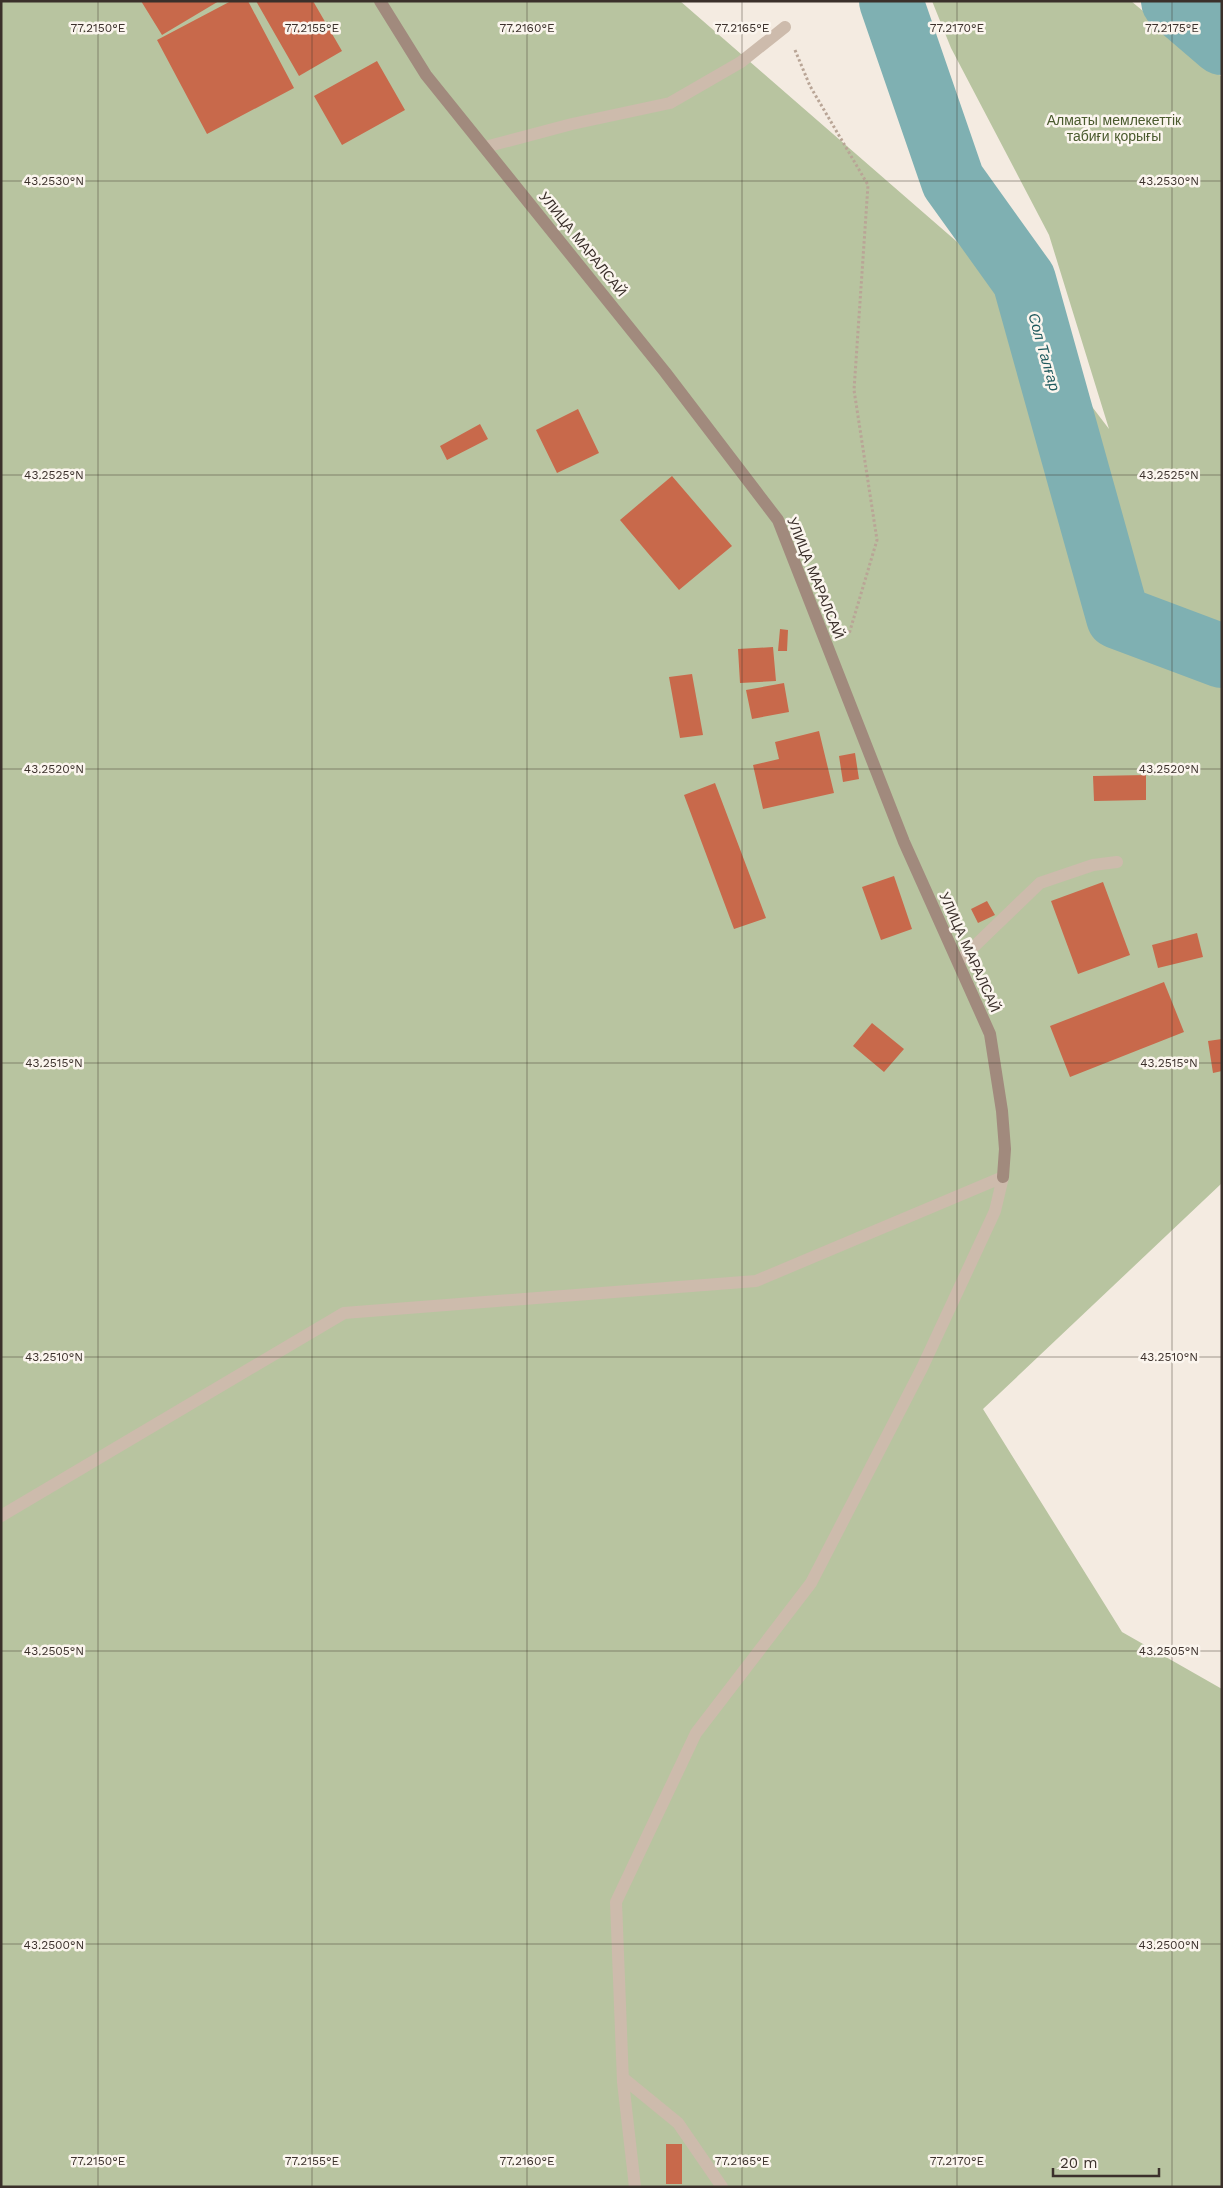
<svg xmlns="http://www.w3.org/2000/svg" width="1223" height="2188" viewBox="0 0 1223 2188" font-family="'Work Sans',sans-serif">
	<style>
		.green { fill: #b8c4a0 }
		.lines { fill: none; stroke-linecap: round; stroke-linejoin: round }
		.river { stroke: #7fb0b2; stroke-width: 64 }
		.building { fill: #c8694b }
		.path { stroke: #b9a596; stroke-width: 3; stroke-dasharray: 2.5 2.5; stroke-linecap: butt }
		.lane { stroke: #cdbbac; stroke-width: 12 }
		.street { stroke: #cdbbac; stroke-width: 12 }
		.secondary { stroke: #a18a7d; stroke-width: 12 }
		.ticks { fill: none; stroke: #3b302b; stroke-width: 1; stroke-opacity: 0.45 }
		.labels { text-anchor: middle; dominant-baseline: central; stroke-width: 5; stroke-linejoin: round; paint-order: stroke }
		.park-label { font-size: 14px; fill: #4a5a2e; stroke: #fbf5ee }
		.street-label { font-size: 14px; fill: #3b302b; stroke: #fbf5ee }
		.water-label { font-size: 15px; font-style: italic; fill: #1f5a5e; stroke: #fbf5ee }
		.ticks-label { font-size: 12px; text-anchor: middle; fill: #3b302b; stroke: #fbf5ee; stroke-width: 5; stroke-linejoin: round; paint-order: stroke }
	</style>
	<rect width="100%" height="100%" fill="#f4ebe1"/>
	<path class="green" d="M1,1H680L986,267L1109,429L1049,235L951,48L932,1H1131L1222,77V1183L983,1409L1122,1632L1222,1689V2187H1Z"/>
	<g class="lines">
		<path class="river" d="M891,1L953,181L1024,280L1118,617L1222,656
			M1173,1L1222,43"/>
	</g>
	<path class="building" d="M141,1H219L162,35Z
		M231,1H248L294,88L207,134L157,40Z
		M256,1H313L342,51L299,76Z
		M377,61L405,110L342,145L314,96Z
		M578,409L599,453L557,473L536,430Z
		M480,424L488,439L447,460L440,446Z
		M672,476L732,546L679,590L620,520Z
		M780,629L788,630L787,651H778Z
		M773,647L776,681L740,683L738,649Z
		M692,674L703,735L680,738L669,677Z
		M784,683L789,712L752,719L746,690Z
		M819,731L834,793L763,809L753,765L779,759L775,742Z
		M855,753L859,779L843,782L839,756Z
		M1146,775V800L1094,801L1093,776Z
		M715,783L766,918L734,929L684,795Z
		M894,876L912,929L881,940L862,887Z
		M1103,882L1130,955L1078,974L1051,901Z
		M987,901L995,915L978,923L971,909Z
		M1197,933L1203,957L1158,968L1152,945Z
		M1164,982L1184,1032L1070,1077L1050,1026Z
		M872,1023L904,1049L884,1072L853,1046Z
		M1222,1039V1071L1213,1073L1208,1041Z
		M666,2144H682V2184H666Z"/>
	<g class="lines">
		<path class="path" d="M795,50L810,86L868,185L854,390L877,540L849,634"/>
		<path class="lane" d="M958,962L1040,883L1093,865L1117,862"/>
		<path class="street" d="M485,147L572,124L670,103L741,62L785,27
			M1,1516L344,1313L756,1281L1003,1177
			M623,2078L678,2123L722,2187
			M635,2187L623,2082L616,1902L696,1733L811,1583L922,1368L995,1211L1003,1177"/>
		<path class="secondary" d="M380,1L426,75L665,372L778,520L904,842L990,1034L1002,1111L1005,1149L1003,1177"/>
	</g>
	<path class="ticks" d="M98,1V2187M312,1V2187M527,1V2187M742,1V2187M957,1V2187M1172,1V2187M1,181H1222M1,475H1222M1,769H1222M1,1063H1222M1,1357H1222M1,1651H1222M1,1944H1222"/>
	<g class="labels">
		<g class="park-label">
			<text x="1114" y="120">Алматы мемлекеттік<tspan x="1114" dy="16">табиғи қорығы</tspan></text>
		</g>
		<g class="street-label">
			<text transform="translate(583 244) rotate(51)">УЛИЦА МАРАЛСАЙ</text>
			<text transform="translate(816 578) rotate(68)">УЛИЦА МАРАЛСАЙ</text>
			<text transform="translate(970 952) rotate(66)">УЛИЦА МАРАЛСАЙ</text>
		</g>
		<g class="water-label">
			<text transform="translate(1044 352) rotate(74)">Сол Талғар</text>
		</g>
	</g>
	<g class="ticks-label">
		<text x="98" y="32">77.2150°E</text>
		<text x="312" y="32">77.2155°E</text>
		<text x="527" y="32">77.2160°E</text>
		<text x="742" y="32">77.2165°E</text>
		<text x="957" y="32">77.2170°E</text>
		<text x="1172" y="32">77.2175°E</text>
		<text x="54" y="185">43.2530°N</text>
		<text x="1169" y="185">43.2530°N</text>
		<text x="54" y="479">43.2525°N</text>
		<text x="1169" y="479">43.2525°N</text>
		<text x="54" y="773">43.2520°N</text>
		<text x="1169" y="773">43.2520°N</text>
		<text x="54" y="1067">43.2515°N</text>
		<text x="1169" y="1067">43.2515°N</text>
		<text x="54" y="1361">43.2510°N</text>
		<text x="1169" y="1361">43.2510°N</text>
		<text x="54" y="1655">43.2505°N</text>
		<text x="1169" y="1655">43.2505°N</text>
		<text x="54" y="1949">43.2500°N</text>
		<text x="1169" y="1949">43.2500°N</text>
		<text x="98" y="2165">77.2150°E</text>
		<text x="312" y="2165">77.2155°E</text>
		<text x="527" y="2165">77.2160°E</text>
		<text x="742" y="2165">77.2165°E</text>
		<text x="957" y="2165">77.2170°E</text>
	</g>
	<rect width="1223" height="2188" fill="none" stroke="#3b302b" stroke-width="5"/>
	<path d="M1053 2168v8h106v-8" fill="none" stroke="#3b302b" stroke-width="2.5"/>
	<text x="1060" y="2168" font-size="15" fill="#3b302b" stroke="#fbf5ee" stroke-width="4" paint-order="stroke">20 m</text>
</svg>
